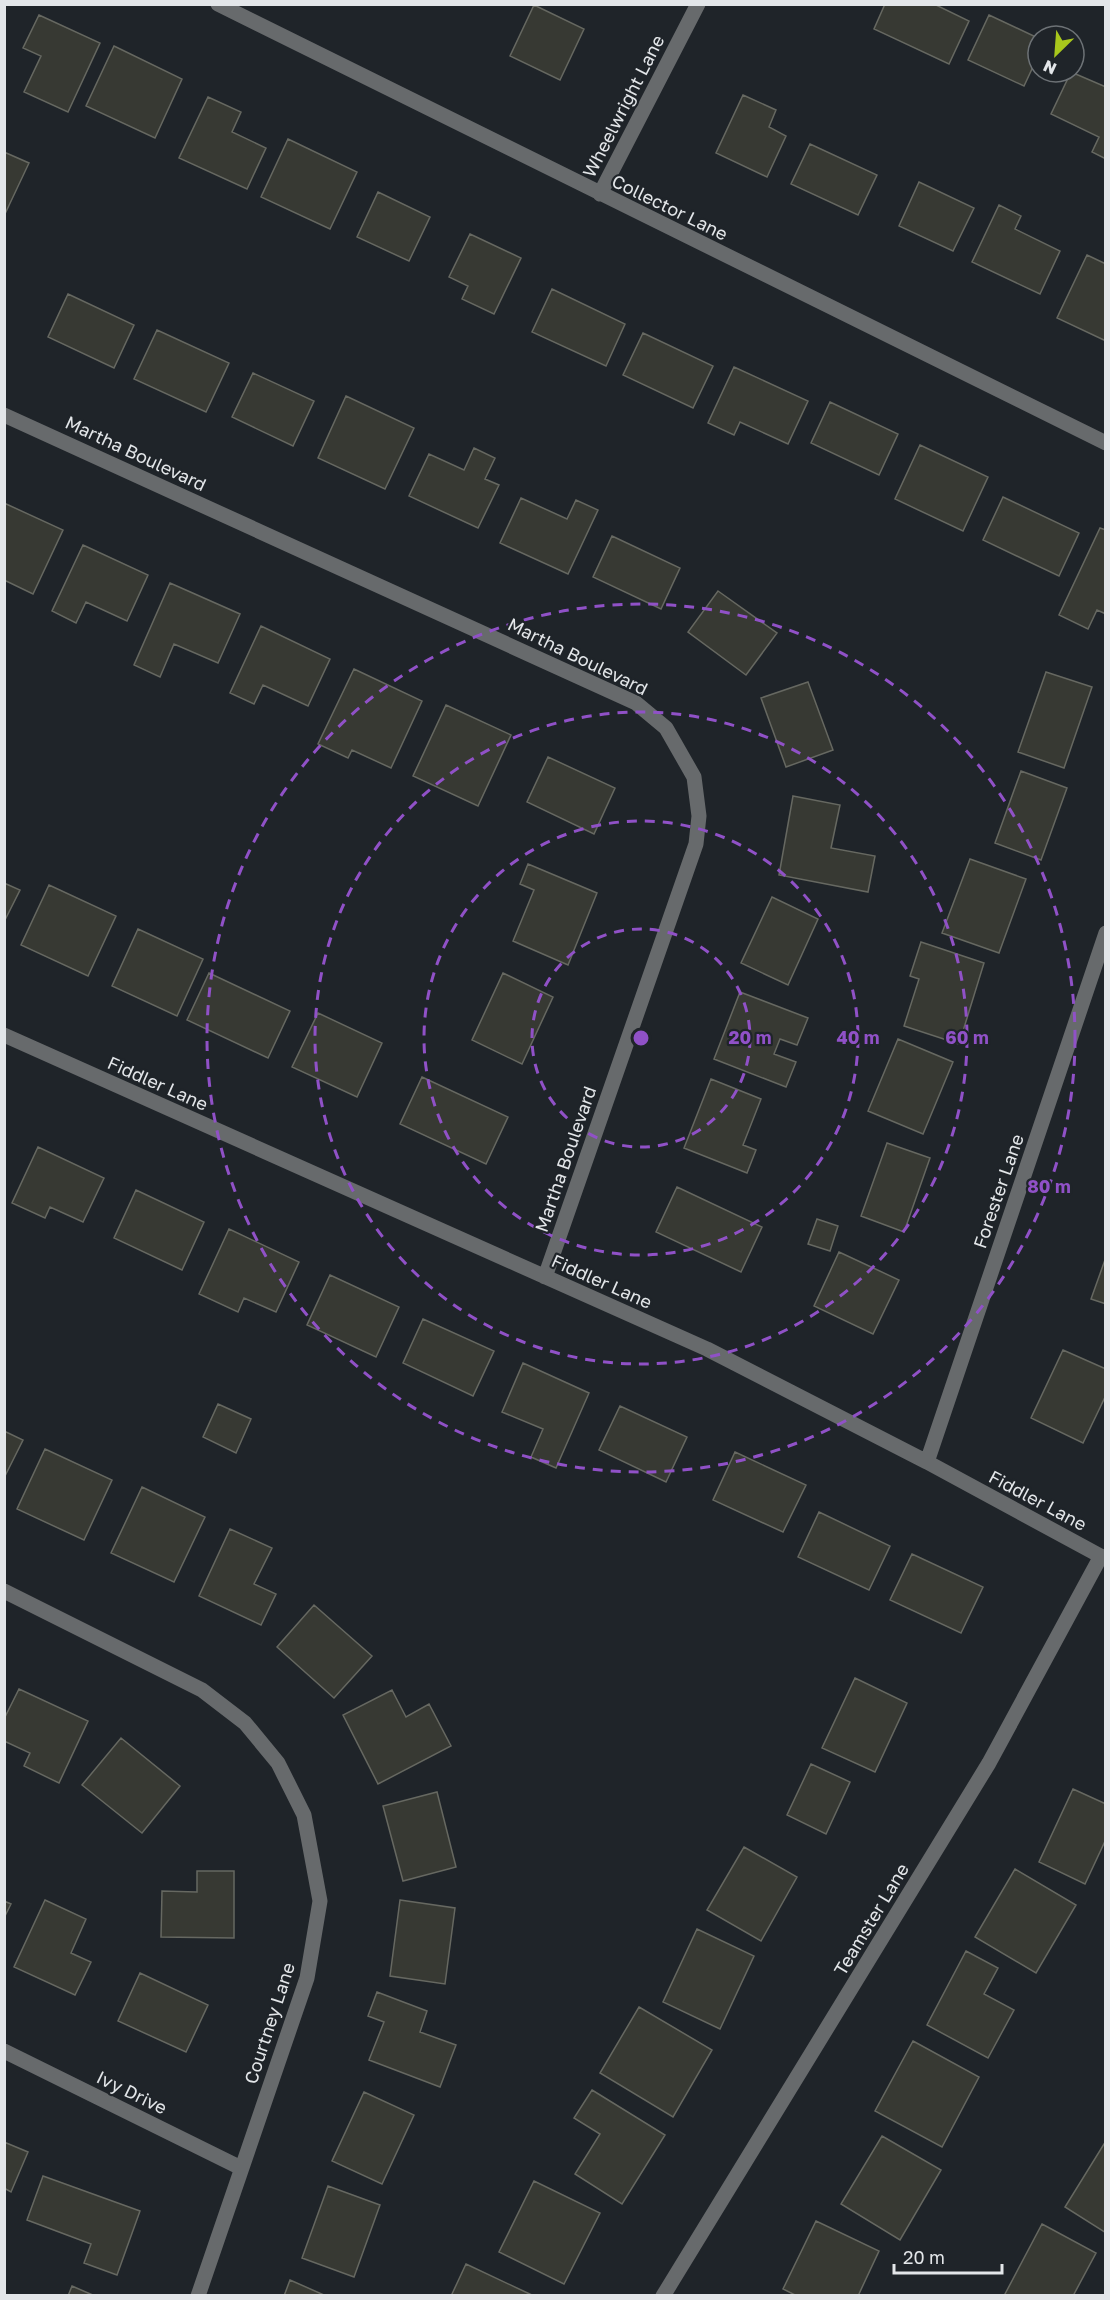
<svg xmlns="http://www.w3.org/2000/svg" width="1110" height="2300" viewBox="0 0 1110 2300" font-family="'Golos Text',sans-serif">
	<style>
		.building { fill: #373933; stroke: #666861; stroke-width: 1.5 }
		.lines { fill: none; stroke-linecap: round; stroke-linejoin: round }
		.minor { stroke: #676a6c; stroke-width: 15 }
		.ring { fill: none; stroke: #9051c7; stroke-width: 3; stroke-dasharray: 10 8 }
		.labels { text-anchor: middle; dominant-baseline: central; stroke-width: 4.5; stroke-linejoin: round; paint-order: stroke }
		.street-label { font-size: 18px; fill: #e3e6e9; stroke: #1f2429 }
		.centre { fill: #9051c7; stroke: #1f2429; stroke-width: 3 }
		.ring-label { font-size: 18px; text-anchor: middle; font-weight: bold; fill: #9051c7; stroke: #1f2429; stroke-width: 4.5; stroke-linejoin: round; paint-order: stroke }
	</style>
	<rect width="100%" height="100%" fill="#1f2429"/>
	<path class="building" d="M885,4H934L969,21L949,64L874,29Z
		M534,5L584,29L560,80L510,56Z
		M39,15L100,43L68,112L24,92L41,56L23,48Z
		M989,15L1038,38V56L1024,86L968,60Z
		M114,46L182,79L155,138L86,106Z
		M1071,72L1106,87V159L1092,152L1099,137L1051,114Z
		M743,95L776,110L769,127L786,136L767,177L716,153Z
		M208,97L241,112L232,132L266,148L247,189L179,158Z
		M288,139L357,172L330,229L261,197Z
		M810,144L877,175L858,215L791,184Z
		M4,152L29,163L4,216Z
		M919,182L974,208L953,251L899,226Z
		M378,192L430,217L409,261L357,237Z
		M999,205L1021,216L1015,229L1060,251L1040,294L972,262Z
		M470,234L521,258L494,314L462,299L468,286L449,277Z
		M1087,255L1106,264V341L1057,318Z
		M552,289L625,324L606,366L532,332Z
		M68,294L134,325L114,368L48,337Z
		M157,330L229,363L206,412L134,379Z
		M643,333L713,366L693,408L623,375Z
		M734,367L808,401L788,444L740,422L734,435L708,423Z
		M253,373L314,401L293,446L232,417Z
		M346,396L414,428L385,489L318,458Z
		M830,402L898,434L879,475L811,443Z
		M920,445L988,477L963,531L895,499Z
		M474,448L495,458L485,479L499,485L478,528L409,496L429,454L464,470Z
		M1003,497L1079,533L1059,576L983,540Z
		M521,498L567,519L576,500L598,510L568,574L500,543Z
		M4,503L63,530L33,594L4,580Z
		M1100,528L1106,530V614L1097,610L1088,629L1059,615Z
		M612,536L680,568L661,609L593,577Z
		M83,545L148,575L127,621L86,602L76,623L52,611Z
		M170,583L240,614L218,663L174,644L160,677L134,665Z
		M718,591L777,633L746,675L688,632Z
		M261,626L330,659L308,706L263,685L254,704L230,693Z
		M354,669L422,701L391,768L352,750L348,758L318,744Z
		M1046,672L1092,687L1064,768L1018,752Z
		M808,682L833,750L786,767L761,698Z
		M446,705L511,735L478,806L413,776Z
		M548,757L615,788L594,834L527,802Z
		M1021,771L1067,788L1041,860L995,843Z
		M793,796L840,805L831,848L875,856L868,892L779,875Z
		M970,859L1026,879L999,953L942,933Z
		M528,864L597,893L568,965L513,941L534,890L520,884Z
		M4,883L20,890L4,922Z
		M49,885L116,916L88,976L21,945Z
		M772,897L818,919L788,985L741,963Z
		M138,929L203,959L177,1016L112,986Z
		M921,942L984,963L959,1044L904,1026L919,979L910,976Z
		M209,973L290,1011L268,1058L187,1020Z
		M503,973L553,997L522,1064L472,1040Z
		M740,992L808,1018L797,1045L780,1039L774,1054L796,1062L786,1087L714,1059Z
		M318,1013L382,1043L357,1097L292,1067Z
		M898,1039L953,1062L923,1134L868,1111Z
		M422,1077L508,1117L486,1164L400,1124Z
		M711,1079L761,1099L743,1145L756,1150L747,1173L684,1148Z
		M887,1143L930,1158L904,1232L861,1216Z
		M38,1147L104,1178L83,1222L50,1207L45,1218L12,1203Z
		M677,1187L762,1227L741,1272L656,1232Z
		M136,1190L204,1222L182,1270L114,1238Z
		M817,1219L838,1226L830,1251L808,1244Z
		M229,1229L299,1262L276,1312L244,1298L238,1312L199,1294Z
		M839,1252L899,1280L873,1334L814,1306Z
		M1106,1257V1304L1091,1299Z
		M330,1275L399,1307L376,1357L307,1325Z
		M423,1319L494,1351L473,1396L403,1363Z
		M1063,1350L1106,1369V1395L1083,1443L1031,1418Z
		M523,1363L589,1393L556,1468L531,1457L543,1429L502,1412Z
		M218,1404L251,1419L236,1453L203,1437Z
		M620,1406L687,1437L666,1482L599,1450Z
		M4,1431L23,1440L4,1478Z
		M45,1449L112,1480L84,1540L17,1509Z
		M735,1452L806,1485L783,1532L713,1500Z
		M142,1487L205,1517L174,1582L111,1553Z
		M819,1512L890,1546L869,1590L798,1557Z
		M230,1529L272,1548L254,1584L276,1594L261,1625L199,1596Z
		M912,1554L983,1587L961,1633L890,1600Z
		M314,1605L372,1656L334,1698L277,1647Z
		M855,1678L907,1703L875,1772L822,1748Z
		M19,1689L88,1721L59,1783L24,1766L30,1753L4,1741V1719Z
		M392,1690L406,1717L429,1704L451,1746L378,1784L343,1715Z
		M121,1738L180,1786L142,1833L82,1785Z
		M811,1764L850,1782L826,1834L787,1815Z
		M1073,1789L1106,1804V1839L1085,1884L1039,1862Z
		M437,1792L456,1867L403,1881L383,1806Z
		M744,1847L797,1877L761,1941L707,1910Z
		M1015,1869L1076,1905L1036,1973L975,1937Z
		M197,1871H234V1938L161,1937L162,1891L197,1892Z
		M45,1900L86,1919L71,1953L91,1962L75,1995L14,1967Z
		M400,1900L455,1908L445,1984L390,1976Z
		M4,1901L11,1904L4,1918Z
		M697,1929L754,1956L720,2029L663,2002Z
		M966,1951L998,1968L984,1994L1014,2010L988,2058L927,2025Z
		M140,1973L208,2005L186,2052L118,2021Z
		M377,1992L427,2011L420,2032L456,2045L440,2087L369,2060L384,2022L368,2016Z
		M639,2007L712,2050L673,2117L600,2073Z
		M913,2041L979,2077L942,2147L875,2111Z
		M592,2090L665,2135L622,2204L575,2174L600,2134L574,2118Z
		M364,2092L414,2115L382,2184L332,2161Z
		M882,2136L941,2170L900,2240L841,2204Z
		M4,2142L28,2152L11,2192L4,2188Z
		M1104,2144L1106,2145V2233L1065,2207Z
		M43,2176L140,2211L117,2275L84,2263L91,2244L27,2220Z
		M534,2181L600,2213L564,2284L499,2252Z
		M328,2186L380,2205L354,2277L302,2258Z
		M816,2221L879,2251L858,2296H797L783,2289Z
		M1042,2224L1096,2253L1073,2296H1008L1005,2294Z
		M466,2264L534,2296H455L452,2294Z
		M290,2280L324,2295L323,2296H284Z
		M72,2286L95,2296H68Z"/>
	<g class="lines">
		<path class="minor" d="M218,4L1106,443
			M600,194L698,4
			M4,415L636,703L666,728L694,777L699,816L696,844L545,1277
			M4,1035L707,1349L927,1462L1106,1559
			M927,1462L1106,933
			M4,1591L202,1690L245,1723L278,1763L304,1815L320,1901L307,1978L198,2296
			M4,2051L241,2168
			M663,2296L989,1763L1101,1556"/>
	</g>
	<g class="ring">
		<circle cx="641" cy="1038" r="109"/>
		<circle cx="641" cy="1038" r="217"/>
		<circle cx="641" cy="1038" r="326"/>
		<circle cx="641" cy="1038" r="434"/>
	</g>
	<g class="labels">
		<g class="street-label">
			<text transform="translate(623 106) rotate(-63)">Wheelwright Lane</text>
			<text transform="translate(670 207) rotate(26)">Collector Lane</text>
			<text transform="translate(136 453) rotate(25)">Martha Boulevard</text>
			<text transform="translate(578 656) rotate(26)">Martha Boulevard</text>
			<text transform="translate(158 1083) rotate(24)">Fiddler Lane</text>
			<text transform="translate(565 1159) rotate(-71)">Martha Boulevard</text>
			<text transform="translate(998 1191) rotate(-71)">Forester Lane</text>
			<text transform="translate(602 1281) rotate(24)">Fiddler Lane</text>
			<text transform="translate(1038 1500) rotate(28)">Fiddler Lane</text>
			<text transform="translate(871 1919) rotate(-59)">Teamster Lane</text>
			<text transform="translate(269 2023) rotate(-72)">Courtney Lane</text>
			<text transform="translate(132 2092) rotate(26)">Ivy Drive</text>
		</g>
	</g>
	<circle cx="641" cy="1038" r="9" class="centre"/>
	<g class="ring-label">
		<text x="750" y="1044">20 m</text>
		<text x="858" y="1044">40 m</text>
		<text x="967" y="1044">60 m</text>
		<text x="1049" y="1193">80 m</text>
	</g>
	<rect width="1110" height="2300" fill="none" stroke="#e3e6e9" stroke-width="12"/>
	<g transform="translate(1056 54) rotate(205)"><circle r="28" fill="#1f2429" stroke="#6d7276" stroke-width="1.5"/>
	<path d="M0-4.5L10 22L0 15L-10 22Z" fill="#a8c71c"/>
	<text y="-9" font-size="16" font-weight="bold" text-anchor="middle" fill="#e3e6e9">N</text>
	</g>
	<path d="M894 2264v9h108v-9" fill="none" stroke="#e3e6e9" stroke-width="3"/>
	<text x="903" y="2264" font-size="18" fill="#e3e6e9" stroke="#1f2429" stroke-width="4.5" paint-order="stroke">20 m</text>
</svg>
